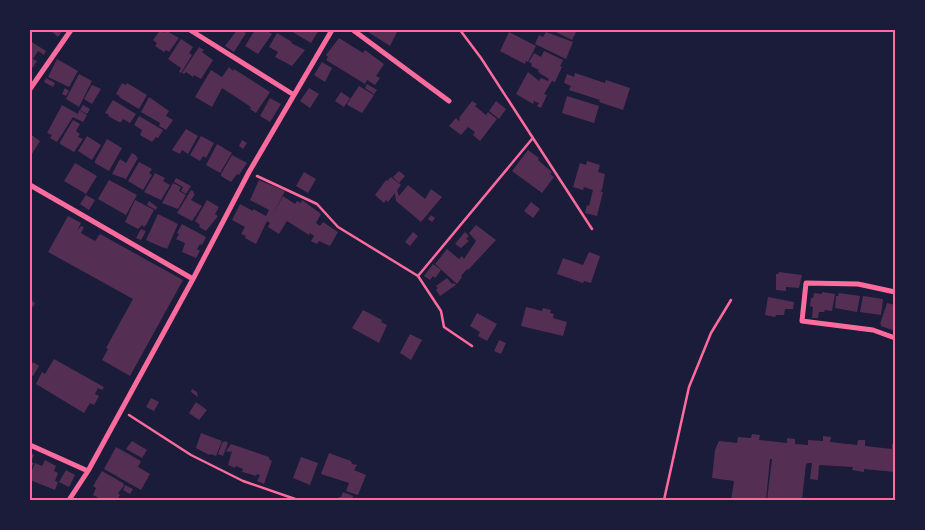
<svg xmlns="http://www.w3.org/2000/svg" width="925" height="530" viewBox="0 0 925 530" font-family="'Fira Sans Condensed',sans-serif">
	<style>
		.building { fill: #542f53 }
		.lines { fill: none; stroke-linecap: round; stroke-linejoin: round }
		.path { stroke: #ff6b9d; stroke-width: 2.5 }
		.minor { stroke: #ff6b9d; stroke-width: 5 }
		.neatline { fill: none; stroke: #ff6b9d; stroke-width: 2 }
	</style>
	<rect width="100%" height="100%" fill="#1b1b3a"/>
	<path class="building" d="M50,30H63L58,37Z
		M165,30L179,38L169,52L166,50L164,52L155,46L157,43L153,40L159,32L161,31L164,33Z
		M237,30H241L246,33L234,52L225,46Z
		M255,30H266L272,34L258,54L245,46Z
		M291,30H319L311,43L291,31Z
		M365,30H398L390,46Z
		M552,30H577L572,40Z
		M509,32L536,46L528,62L526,61L525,64L500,51Z
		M546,32L573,42L566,59L535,44L539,35L543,37Z
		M277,33L292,42L291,43L305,50L292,66L275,57L278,52L269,47Z
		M339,38L363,53L365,50L384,64L376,76L380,78L375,85L367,80L365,84L326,60L328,57L326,55Z
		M181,39L193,47L189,53L192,55L181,73L179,72L181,68L168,59Z
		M30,41L46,51L44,55L38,51L33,59L37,61L31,70Z
		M199,47L204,50L202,52L213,60L201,79L194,75L193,77L186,72L184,74L182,73Z
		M544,51L563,60L560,66L562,67L555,82L552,81L544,94L547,95L541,108L537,106L539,103L534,101L533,104L516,94L528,72L539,81L541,78L548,81L549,79L538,72L539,70L531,66L532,64L529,62L534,53L541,57Z
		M57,59L78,71L69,87L48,77Z
		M322,62L332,68L325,82L314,75Z
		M229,67L233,71L234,69L270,92L256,113L250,109L251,107L222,88L227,79L212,107L195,97L211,70L222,77Z
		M575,73L605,83L606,80L630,88L623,110L599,102L600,100L569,90L571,86L564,83L567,74L574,77Z
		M79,74L92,81L79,107L66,99Z
		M46,78L55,83L53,87L44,82Z
		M122,83L126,85L127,83L147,95L139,109L119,97L120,96L116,94Z
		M367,84L377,90L374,94L365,88Z
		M92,85L101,89L92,104L84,99Z
		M359,86L374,95L362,113L349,106L347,104Z
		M65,88L69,91L66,96L62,94Z
		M309,88L319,94L310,108L300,101Z
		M341,92L350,98L344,107L335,101Z
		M567,96L599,106L594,123L562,113Z
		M149,97L169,111L166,116L173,120L166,130L159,126L160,123L141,112Z
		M270,98L281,104L270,122L260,116Z
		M113,100L136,114L130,123L123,119L121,122H119L108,116L109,115L105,113Z
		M472,101L477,104L475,106L486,115L488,112L497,119L480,141L473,135L475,132L468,127L461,135L449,126L456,118L459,121L460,119L459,118Z
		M496,101L506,109L499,119L489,111Z
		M62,105L78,114L79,110L87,115L83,122L73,117L57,142L50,138L52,135L47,133Z
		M83,105L90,109L87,114L80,110Z
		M139,116L163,130L158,138L156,137L152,142L140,135L142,130L134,125Z
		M73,120L80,124L76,131L80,134L78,137L83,139L74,152L60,144V142Z
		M186,129L198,136L188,154L182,150L180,154L172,150Z
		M30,134L40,141L30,157Z
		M87,136L101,145L92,160L78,151Z
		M201,136L214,143L206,158L203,156L200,161L190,155Z
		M107,139L122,148L109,171L95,163V161Z
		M242,140L247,143L243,149L239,146Z
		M217,144L232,153L220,173L206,165Z
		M528,150L539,158L538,160L552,172L550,174L554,177L542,193L512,171Z
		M132,153L137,156L136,157L138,158L126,179L112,174L120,159L126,163Z
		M232,155L247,163L239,175L237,174L231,182L221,176V174Z
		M587,161L600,165L598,172L605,174L602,190L600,191L603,192L597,216L585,213L587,205L589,206L593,190L584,187L583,190L573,187L580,163L586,165Z
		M139,162L152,169L149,173L152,175L143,190L128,181Z
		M75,163L97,176L86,194L64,181Z
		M399,171L405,176L399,183L393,177Z
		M304,172L316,179L308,193L296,186Z
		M155,173L165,178L163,181L170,185L161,200L144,192Z
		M391,177L401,185L397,190L399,196L408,185L425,199L431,189L442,197L421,222L396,201L395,193L388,202L386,200L384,203L375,195L386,180L387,181Z
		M176,178L191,186L186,194L181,191L183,187L174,182Z
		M109,180L137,195L126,215L98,199Z
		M259,180L285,191L271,218L283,196L295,204L297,201L301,203L302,200L321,214L316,223L320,226L323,222L338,232L330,246L319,241L317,244L311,241L314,236L310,233L309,235L287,221L279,234L268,227L270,223L267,221L256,244L245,238L246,236L241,234L245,227L232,220L240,204L253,211V209L266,216L269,210L250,200Z
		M173,183L181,187L179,191L186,195L178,209L162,203Z
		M191,190L194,192L193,194H195L191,200L202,206L192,221L177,213Z
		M86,195L95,200L89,210L80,204Z
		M135,200L154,210L146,225L144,227L142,225L138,229L125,222Z
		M207,200L219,207L215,214L218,216L206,231L199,227L200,225L195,221Z
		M149,201L157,207L156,210L147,205Z
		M531,202L540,209L533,218L524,211Z
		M158,214L178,224L167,249L164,247V248L146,240Z
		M431,215L435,218L432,222L428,219Z
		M68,216L81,223L77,231L81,226L84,227L81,233L95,241L100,234L183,280L130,376L102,360L108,349L106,348L133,299L48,252Z
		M182,224L206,237L202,245L200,244L197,249L200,251L196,258L182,252L185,243L176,239L179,234L177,233Z
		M476,225L496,240L468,270L467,269L461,276L462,277L457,284L435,264L447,249L459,259L462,256L464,259L476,241L469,233Z
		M141,229L146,231L141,240L136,238Z
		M413,232L418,236L410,246L405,242Z
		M465,232L469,236L466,239L469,241L461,248L455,244Z
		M589,252L600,256L591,283L584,281L583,283L557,274L563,258L583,265Z
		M433,264L441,270L435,278L433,276L430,280L424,276Z
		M779,272L802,275L799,288L786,287V291L776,290V274H778Z
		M447,278L452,284L454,283L456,285L440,296L436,290L438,288L436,286Z
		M822,292L835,294L832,311L825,310L824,312H819L818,318H812L813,307L810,306L811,298H813L814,293L822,294Z
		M839,293L860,296L857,312L835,308L836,296H838Z
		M863,296L883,299L881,315L860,312Z
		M768,297L794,302L793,309H785L784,315H776L775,317L765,315Z
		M30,299L35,303L33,307L30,306Z
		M887,303L895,305V331L881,326V324H880Z
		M526,307L542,311L543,308L551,310L550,313L554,314L553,318L567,322L563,336L521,326Z
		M363,310L382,320L381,322L387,325L379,343L352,328Z
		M477,313L497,324L487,341L478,336L480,332L470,326Z
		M410,334L422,340L411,360L400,353Z
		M499,340L506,343L501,354L494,351Z
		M54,359L104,387L102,390L98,388L95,394L99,396L94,405L90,403L84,413L36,384L42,372L45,374Z
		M33,362L39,366L33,376L30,374V368Z
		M192,389L197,392L198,397L191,392Z
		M151,398L159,402L154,411L146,407Z
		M196,402L207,410L199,420L189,413Z
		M201,433L222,441L216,456L210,454L209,455L196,448Z
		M752,434L760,435L759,440L787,443V438L795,439V444L808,445V440L823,441V436L831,437L830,442L857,445L858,440H865V446L892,449V444H895V472L864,469V472L852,470L853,467L819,465L818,480L810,479L812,463H808L806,464L802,500H767L772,459H770L766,500H731L734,481L712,478L715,450L719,441L737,443L738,437L751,438Z
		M132,441L147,450L142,458L126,449Z
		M225,441L228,443L223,456L218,454L222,443Z
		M231,444L269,457V459L272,461L264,484L257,481L260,475L257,474L256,476L250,474L242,472L243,469L236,466L235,468L228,465L232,451L230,452L226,451Z
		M116,447L141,461L138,467L150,474L141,490L104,469Z
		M30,453L34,455L31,462L34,463L30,471Z
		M329,453L351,461L352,464L357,465L354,470L366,475L358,495L346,491L349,483L321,474Z
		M301,457L318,463L310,485L293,478Z
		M45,460L56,466L54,471L58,473L55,481L58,482L55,490L30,480V475L35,463L42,466Z
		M66,470L75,475L69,487L59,482Z
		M102,471L123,483L124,486L118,493L120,495L117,500H102L93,495L96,488L93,486Z
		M125,485L133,489L130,494L123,490Z
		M343,492L353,496L352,500H337L339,497H341Z"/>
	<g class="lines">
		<path class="path" d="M460,30L481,58L592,229
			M257,176L317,204L338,227L418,276L441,311L444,327L472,346
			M418,276L532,139
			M129,415L191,455L243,481L298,500
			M664,500L689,387L711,333L731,300"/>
		<path class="minor" d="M190,30L294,95
			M353,30L449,101
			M30,89L71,30
			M30,185L193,279
			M895,292L858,284L806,283L802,321L873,330L895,338
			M30,445L88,471
			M69,500L88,471L193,279L249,172L332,30"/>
	</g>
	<rect width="925" height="530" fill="none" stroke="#1b1b3a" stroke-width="62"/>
	<rect x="31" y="31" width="863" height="468" class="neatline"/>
</svg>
